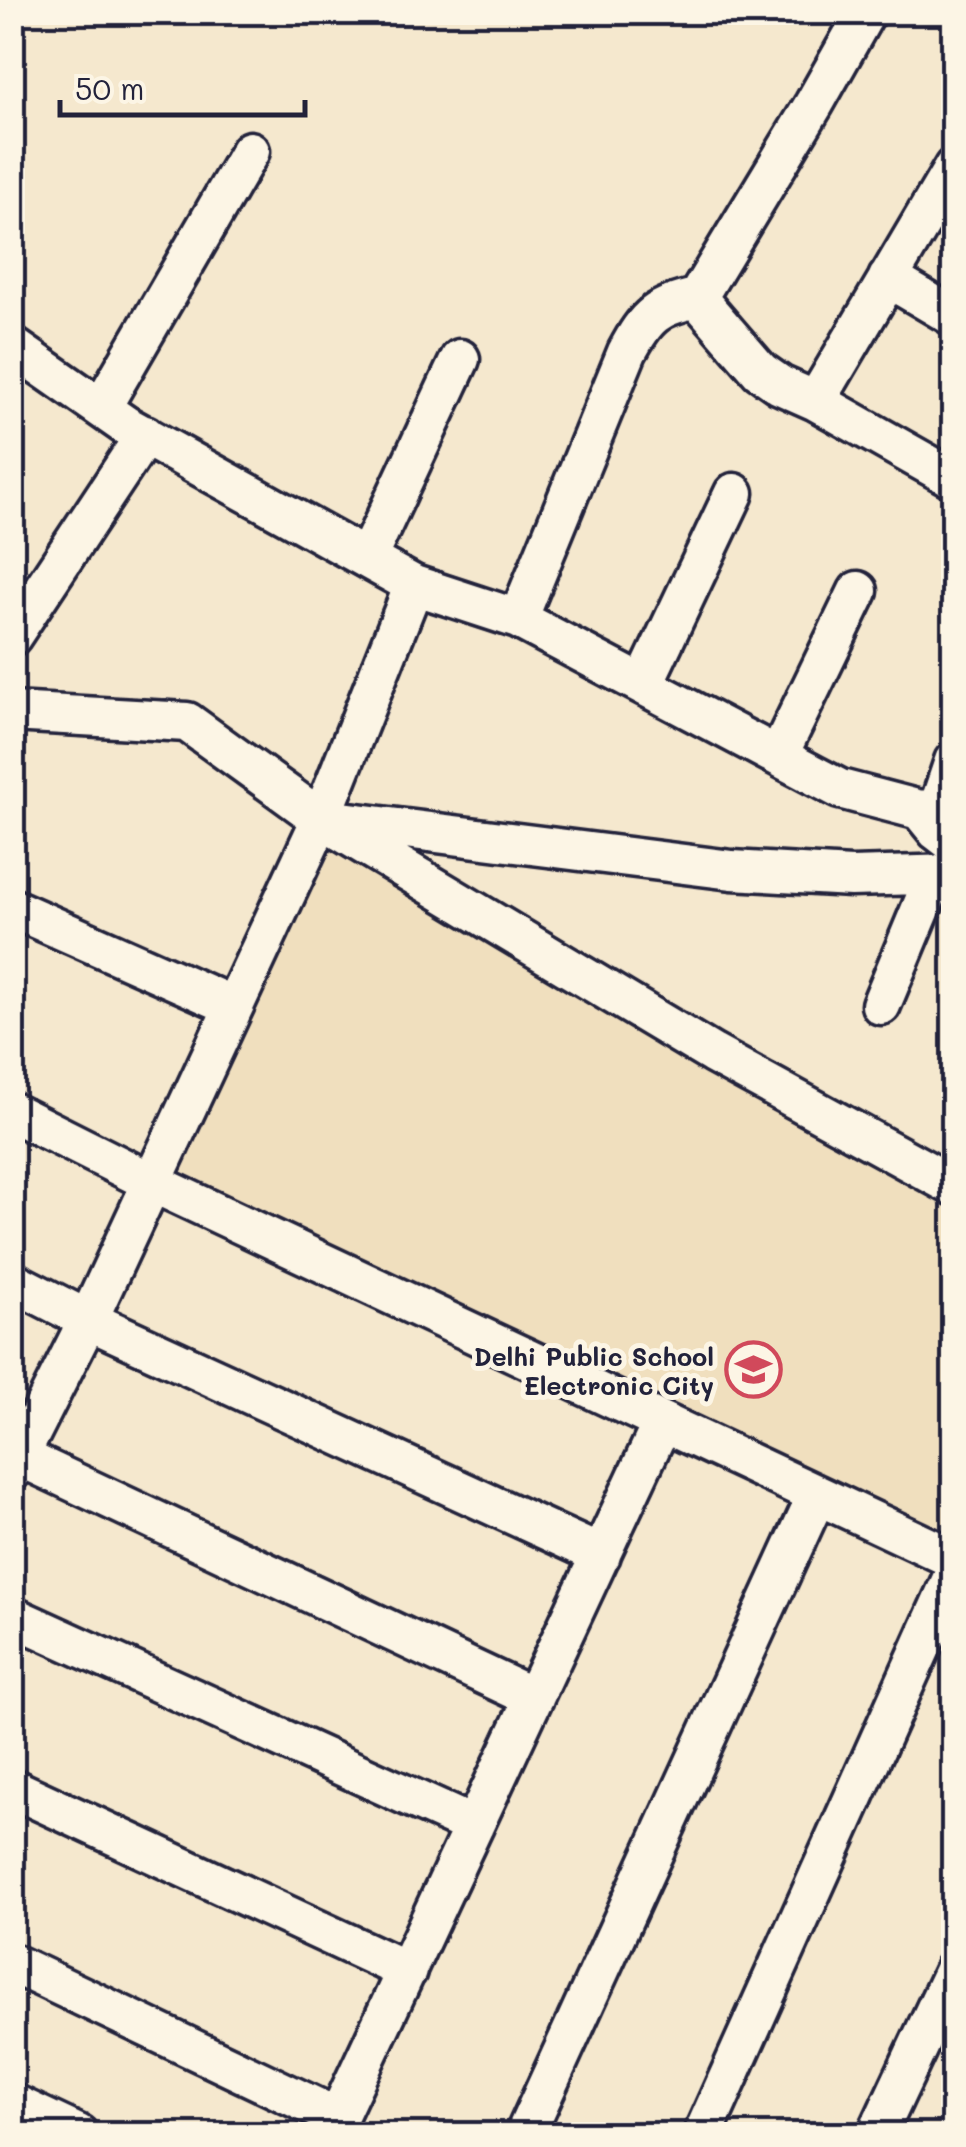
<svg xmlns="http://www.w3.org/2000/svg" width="966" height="2147" viewBox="0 0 966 2147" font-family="Mali,sans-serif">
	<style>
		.built { fill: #f0dfbe }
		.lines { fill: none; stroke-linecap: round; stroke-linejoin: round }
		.minor-casing { stroke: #22223b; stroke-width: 45 }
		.minor { stroke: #fcf5e5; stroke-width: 38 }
		.labels { text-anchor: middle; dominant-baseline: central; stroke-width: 10; stroke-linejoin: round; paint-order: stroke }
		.poi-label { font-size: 25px; font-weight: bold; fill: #22223b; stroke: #fcf5e5; text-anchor: end }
	</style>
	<rect width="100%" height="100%" fill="#f5e8ce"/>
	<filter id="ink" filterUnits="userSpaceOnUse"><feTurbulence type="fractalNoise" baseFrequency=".01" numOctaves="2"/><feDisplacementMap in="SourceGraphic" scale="20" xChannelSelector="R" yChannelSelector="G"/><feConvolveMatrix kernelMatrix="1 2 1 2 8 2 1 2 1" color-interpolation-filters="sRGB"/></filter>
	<g filter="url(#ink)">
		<path class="built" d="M321,819L953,1175V1558L151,1182Z"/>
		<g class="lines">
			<defs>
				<path id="minor" d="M888,278L954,317
					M697,298L760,371L780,385L816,401L954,479
					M12,346L125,425L414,585L518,619L840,789L920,810L954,805
					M816,401L954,167
					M101,408L250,151
					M367,558L460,359
					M518,619L627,352C646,316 657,306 697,298L814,104L866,12
					M12,636L145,435
					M643,685L734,493
					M12,712L187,722L321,819L713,1054L954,1186
					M778,756L858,591
					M938,808L954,761
					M920,810L937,831L954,844
					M334,820L732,870L851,877L954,874
					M12,908L233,1006
					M881,1005L935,875
					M12,1112L151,1182L954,1559
					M12,1281L88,1320L601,1555
					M12,1453L534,1698
					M12,1471L88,1320L321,819L414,585
					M12,1616L474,1826
					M12,1788L407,1971
					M12,1963L338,2118
					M12,2103L78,2134
					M330,2134L662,1423
					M525,2134L817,1495
					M703,2134L954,1574
					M877,2134L954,1970"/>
			</defs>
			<use href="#minor" class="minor-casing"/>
			<use href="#minor" class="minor"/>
		</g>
	</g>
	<defs>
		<symbol id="school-ring" viewBox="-11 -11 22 22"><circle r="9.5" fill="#fcf5e5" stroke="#d1495b" stroke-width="1.5"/><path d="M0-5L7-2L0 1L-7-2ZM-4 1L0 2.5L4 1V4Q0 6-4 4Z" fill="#d1495b"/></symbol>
	</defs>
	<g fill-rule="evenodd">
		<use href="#school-ring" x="722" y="1338" width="63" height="63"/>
	</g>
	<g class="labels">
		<g class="poi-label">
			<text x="714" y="1356">Delhi Public School<tspan x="714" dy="29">Electronic City</tspan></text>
		</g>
	</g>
	<rect width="966" height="2147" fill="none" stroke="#fcf5e5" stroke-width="50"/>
	<rect x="25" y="25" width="916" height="2097" fill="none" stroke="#22223b" stroke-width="4" filter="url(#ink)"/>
	<path d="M60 100v15h245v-15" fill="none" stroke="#22223b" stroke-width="5"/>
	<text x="75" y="100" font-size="30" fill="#22223b" stroke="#fcf5e5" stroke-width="8" paint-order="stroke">50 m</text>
</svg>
